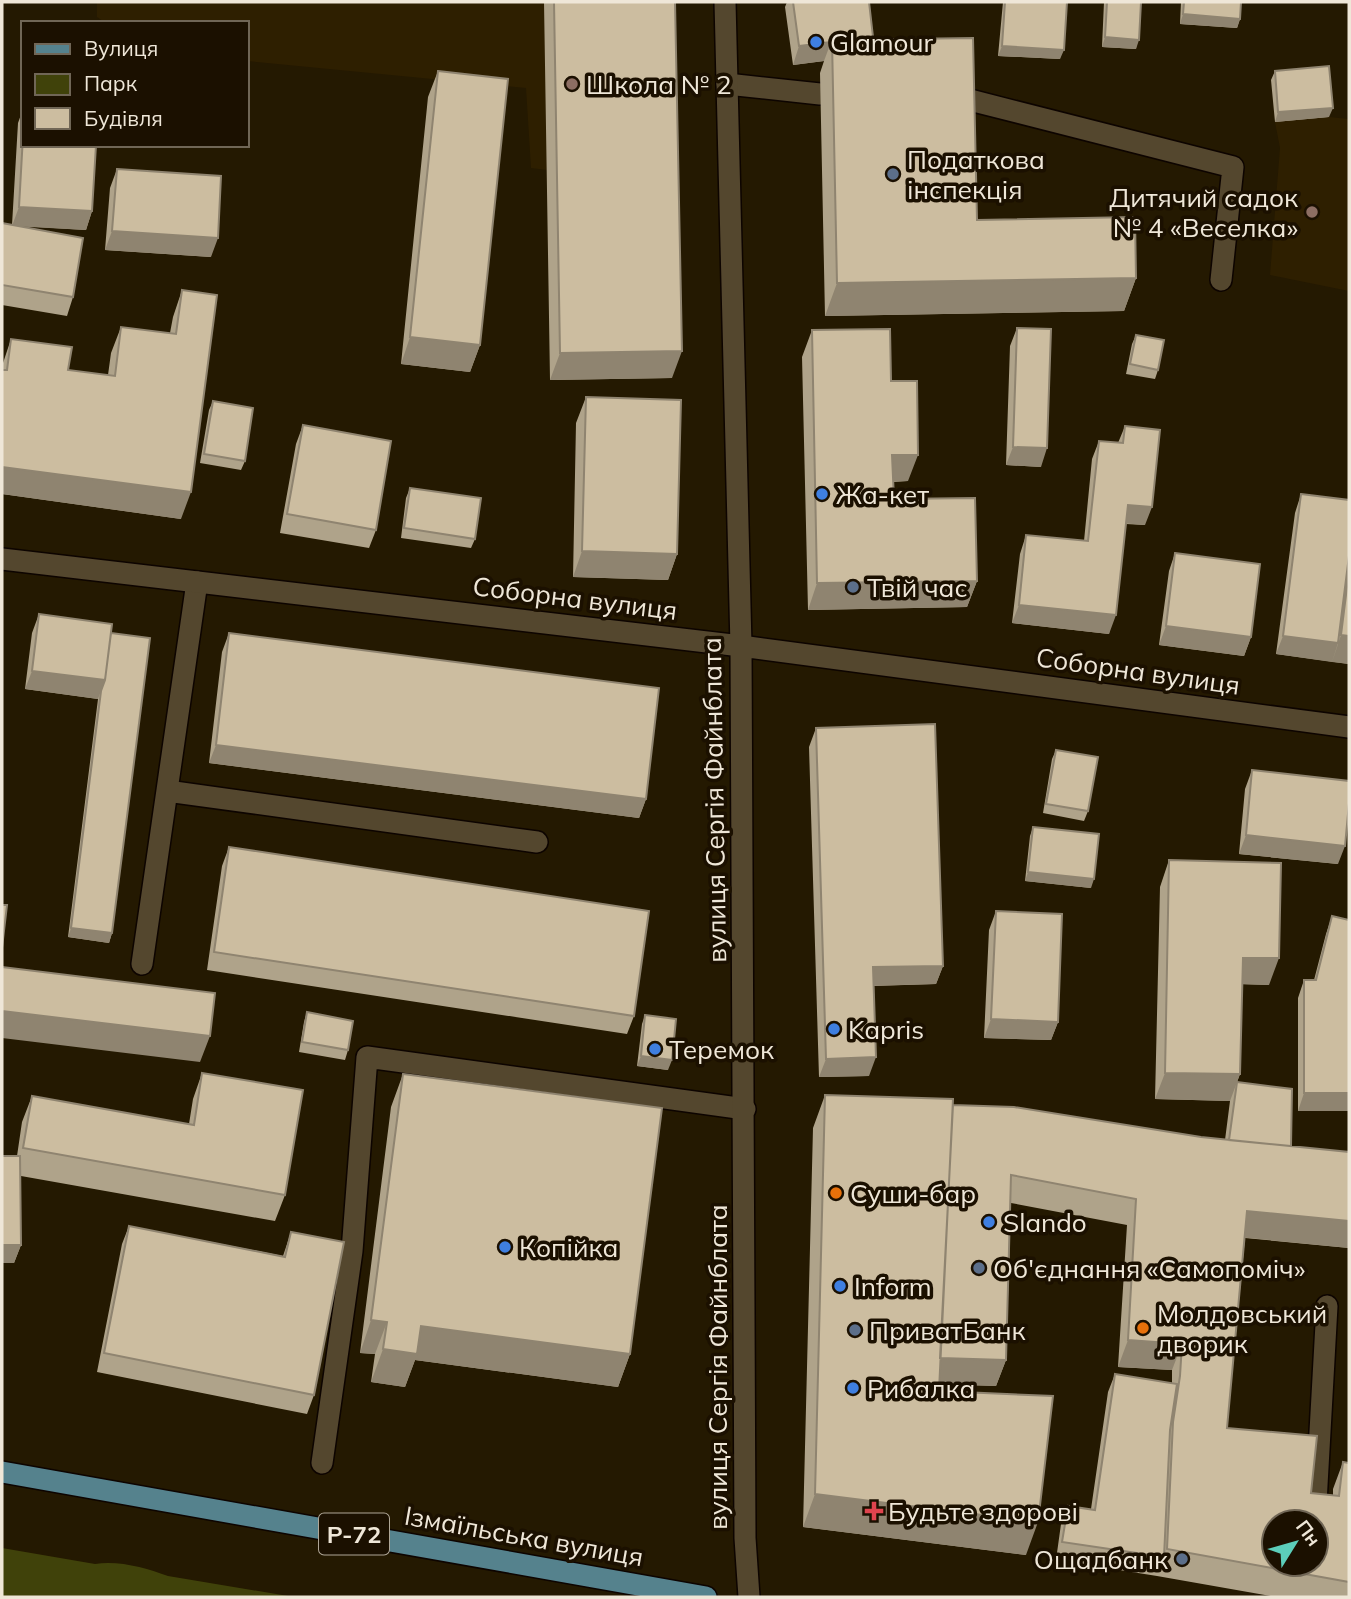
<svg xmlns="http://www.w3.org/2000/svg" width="1351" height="1599" viewBox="0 0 1351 1599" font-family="Mulish,sans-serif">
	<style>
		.built { fill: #2e1f00 }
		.green { fill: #40420a }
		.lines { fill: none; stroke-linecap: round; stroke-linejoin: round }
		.lane-casing { stroke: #0d0400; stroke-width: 24 }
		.street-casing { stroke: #0d0400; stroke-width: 24 }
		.primary-casing { stroke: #0d0400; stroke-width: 24 }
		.lane { stroke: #54472e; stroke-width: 21 }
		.street { stroke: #54472e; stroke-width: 21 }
		.primary { stroke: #55828d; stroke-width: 21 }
		.wall { fill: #afa38a }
		.shaded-wall { fill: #8f8470 }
		.building { fill: #ccbda0; stroke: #8f8470; stroke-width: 2; fill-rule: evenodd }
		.shop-dot { fill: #3f7fe0; stroke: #1b1000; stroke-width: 2.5 }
		.education-dot { fill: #8d6e63; stroke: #1b1000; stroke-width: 2.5 }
		.service-dot { fill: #5c6f8a; stroke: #1b1000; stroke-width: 2.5 }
		.food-dot { fill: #e8710a; stroke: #1b1000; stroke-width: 2.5 }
		.health-dot { fill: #e0444e; stroke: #1b1000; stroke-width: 2.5 }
		.labels { text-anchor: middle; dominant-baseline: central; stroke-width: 7; stroke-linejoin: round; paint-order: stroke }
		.shield { fill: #1b1000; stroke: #afa697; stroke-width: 2 }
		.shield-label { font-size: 24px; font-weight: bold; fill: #efe7d8 }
		.poi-label { font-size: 26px; fill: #efe7d8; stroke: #1b1000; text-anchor: start }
		.street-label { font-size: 26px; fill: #efe7d8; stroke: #1b1000 }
	</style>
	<rect width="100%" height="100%" fill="#241901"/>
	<path class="built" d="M97,2H665L668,168L547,170L531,168L526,88L247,61V23H106L97,17Z
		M1329,117L1349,119V291L1270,275L1280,148L1275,122Z"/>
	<path class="green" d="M2,1548L95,1564C118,1560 147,1568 168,1576L294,1597H2Z"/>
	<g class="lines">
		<defs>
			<path id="lane" d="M727,84L820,94
				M962,98L1233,167L1221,280
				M167,791L537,842
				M142,964L197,582
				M322,1463L352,1251L367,1057L745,1109
				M1315,1521L1327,1306"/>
			<path id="street" d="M725,2L741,646L745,1538L749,1597
				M2,559L741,646L1349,727"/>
			<path id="primary" d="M2,1472L706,1597"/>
		</defs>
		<use href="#lane" class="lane-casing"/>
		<use href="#street" class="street-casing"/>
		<use href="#primary" class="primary-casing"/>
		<use href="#lane" class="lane"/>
		<use href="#street" class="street"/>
		<use href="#primary" class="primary"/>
	</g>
	<path class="wall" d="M544,2H675L672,378L550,380Z
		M787,2H869L873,37L872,39L977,220L1136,278L1124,311L825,316L820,73L824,61L793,65L785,7Z
		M1003,2H1067L1060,59L998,56Z
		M1104,2H1141L1136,49L1102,47Z
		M1181,2H1241L1240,19L1237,28L1180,24Z
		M438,71L480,345L470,372L401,364L428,97Z
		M1275,71L1329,117L1275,122L1271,80Z
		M23,109V145L92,211L86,230L20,226L73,297L67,316L2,305V223L12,225L18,123Z
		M117,169L211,257L105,250L110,188Z
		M182,290L181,519L2,494V366L11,339L68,370L108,375L111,353L121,327L170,333L173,317Z
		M1017,328L1041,467L1006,465L1010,346Z
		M812,330L891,381L908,481L893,482L894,499L977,581L967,607L808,610L802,357Z
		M1136,335L1158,370L1155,379L1126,374L1132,344Z
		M586,397L677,554L668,580L573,577L576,423Z
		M213,401L245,461L241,470L200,463L209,410Z
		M303,425L376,530L369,548L280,533L296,444Z
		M1125,426L1145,525L1126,524L1109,634L1012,623L1020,554L1026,535L1084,541L1092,459L1099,441L1118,443Z
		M410,488L475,539L471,548L401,538L406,498Z
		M1301,494L1349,500V664L1276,654L1295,513Z
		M1175,553L1251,637L1244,656L1159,645L1169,571Z
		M39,614L111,633L112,933L109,943L68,937L98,699L25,689L32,633Z
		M229,633L646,799L639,818L209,763L222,652Z
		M816,728L943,966L936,984L873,986L869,1076L819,1077L809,747Z
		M1056,750L1088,811L1084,821L1043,813L1052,759Z
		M1252,770L1338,864L1239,854L1245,789Z
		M1033,827L1091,888L1025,881L1030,836Z
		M229,847L634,1016L627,1034L207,970L222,866Z
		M1169,860L1269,985L1242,984L1240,1074L1237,1082L1291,1146L1349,1152V1248L1245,1238L1227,1428L1311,1493L1333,1495V1489L1343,1462L1349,1463V1597H1277L1157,1576L1056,1560L1061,1524L1068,1506L1091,1509L1108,1392L1115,1374L1172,1383V1370L1118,1367L1127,1225L1011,1203L1006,1360L996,1386L939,1384V1391L1026,1555L803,1527L813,1128L825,1095L953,1105L1225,1140L1230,1101L1155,1099L1160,887Z
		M996,911L1058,1022L1051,1040L984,1038L989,930Z
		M1332,916L1349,1111H1298V998L1304,980H1314L1326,934Z
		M307,1012L348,1050L345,1060L299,1052L304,1022Z
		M645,1015L668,1070L637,1066L642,1024Z
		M202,1073L285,1195L275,1221L21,1176V1245L14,1263H2V1156H17L22,1122L32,1096L189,1124L193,1099Z
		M403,1074L630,1354L618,1387L415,1360L405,1387L371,1382L375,1354L360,1353L391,1107Z
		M129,1226L283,1256L291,1232L314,1395L307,1414L97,1372L122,1244Z"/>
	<path class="shaded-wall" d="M1183,14L1240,19L1237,28L1180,24Z
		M1105,37L1139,40L1136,49L1102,47Z
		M831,42L824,61L793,65L799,46Z
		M1002,46L1064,50L1060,59L998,56Z
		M1333,108L1329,117L1275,122L1278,112Z
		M19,207L92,211L86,230L12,226Z
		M112,231L218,238L211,257L105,250Z
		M1136,278L1124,311L825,316L837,283Z
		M410,337L480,345L470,372L401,364Z
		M682,351L672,378L550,380L560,353Z
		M1013,447L1047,448L1041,467L1006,465Z
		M892,455H918L908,481L883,482Z
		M2,467L191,492L181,519L2,494Z
		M1128,505L1152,507L1145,525L1121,523Z
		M582,551L677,554L668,580L573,577Z
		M977,581L967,607L808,610L817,583Z
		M1019,605L1116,615L1109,634L1012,623Z
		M1166,626L1251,637L1244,656L1159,645Z
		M1341,635L1349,636V664L1332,662Z
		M1283,636L1338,643L1332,662L1276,654Z
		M32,671L105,680L98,699L25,689Z
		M216,745L646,799L639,818L209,763Z
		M1246,835L1345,846L1338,864L1239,854Z
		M1028,872L1094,879L1091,888L1025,881Z
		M71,928L112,933L109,943L68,937Z
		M1243,958H1279L1269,985L1233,984Z
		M943,966L936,984L866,986L873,967Z
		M2,1011L210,1036L200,1062L2,1038Z
		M991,1019L1058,1022L1051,1040L984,1038Z
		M641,1056L672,1060L668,1070L637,1066Z
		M876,1057L869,1076L819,1077L826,1059Z
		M1165,1073L1240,1074L1230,1101L1155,1099Z
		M1304,1093H1349V1111H1298Z
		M1247,1211L1349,1221V1248L1238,1237Z
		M2,1245H21L14,1263H2Z
		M371,1320L387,1322L375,1354L360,1353Z
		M421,1326L630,1354L618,1387L415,1360L405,1387L371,1382L383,1349Z
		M1128,1340L1182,1344L1172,1370L1118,1367Z
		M938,1358L1006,1360L996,1386L928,1384Z
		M815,1494L1038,1522L1026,1555L803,1527Z"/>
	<path class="building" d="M554,2H675L682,351L560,353Z
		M793,2H869L873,37L853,40H832L831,42L799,46Z
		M1005,2H1067L1064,50L1002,46Z
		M1107,2H1141L1139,40L1105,37Z
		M1184,2H1241L1240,19L1183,14Z
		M973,38L977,220L1135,217L1136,278L837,283L832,40Z
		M1329,66L1333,108L1278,112L1275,71Z
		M438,71L508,79L480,345L410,337Z
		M23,136V145H96L92,211L19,207Z
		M117,169L221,176L218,238L112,231Z
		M2,223L83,238L73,297L2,285Z
		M182,290L217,295L191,492L2,467V370H7L11,339L72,347L68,370L115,376L121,327L176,334Z
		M1017,328L1051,329L1047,448L1013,447Z
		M890,329L891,381H917L918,455H892L894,499L975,498L977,581L817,583L812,330Z
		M1136,335L1164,340L1158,370L1130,364Z
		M586,397L681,400L677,554L582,551Z
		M213,401L253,408L245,461L204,454Z
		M303,425L391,441L376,530L287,514Z
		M1125,426L1160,430L1152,507L1128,505L1116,615L1019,605L1026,535L1088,541L1099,441L1123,443Z
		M410,488L481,498L475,539L404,528Z
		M1301,494L1349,500V556L1338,643L1283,636Z
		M1175,553L1260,564L1251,637L1166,626Z
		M1349,571V636L1341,635Z
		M39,614L112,624L105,680L32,671Z
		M111,633L150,638L112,933L71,928L101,691L105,680Z
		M229,633L659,688L646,799L216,745Z
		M935,724L943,966L873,967L876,1057L826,1059L816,728Z
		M1056,750L1098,757L1088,811L1046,804Z
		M1252,770L1349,781V803L1345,846L1246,835Z
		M1033,827L1099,834L1094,879L1028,872Z
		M229,847L649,911L634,1016L214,952Z
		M1169,860L1281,863L1279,958H1243L1240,1074L1165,1073Z
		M2,905H7L2,948Z
		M996,911L1062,914L1058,1022L991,1019Z
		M1332,916L1349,920V1093H1304V980H1316Z
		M2,967L215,993L210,1036L2,1011Z
		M307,1012L353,1021L348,1050L302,1042Z
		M645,1015L676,1019L672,1060L641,1056Z
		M202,1073L303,1090L285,1195L23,1148L32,1096L194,1125Z
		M403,1074L662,1108L630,1354L421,1326L417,1354L383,1349L387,1322L371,1320Z
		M1237,1082L1292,1089L1291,1146L1229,1140Z
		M825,1095L953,1099L939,1391L1053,1396L1038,1522L815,1494Z
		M953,1105L1014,1107L1201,1137L1349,1152V1221L1247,1211L1227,1428L1317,1436L1311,1493L1339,1496L1343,1462L1349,1463V1582L1167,1549L1173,1422L1180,1376L1182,1344L1128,1340L1136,1199L1011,1175L1006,1360L940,1358ZM1274,1522H1316V1564H1274Z
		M2,1156H20L21,1245H2Z
		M129,1226L285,1257L291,1232L344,1242L314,1395L104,1353Z
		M1115,1374L1177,1384L1170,1430L1164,1557L1062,1542L1068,1506L1095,1510Z"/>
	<g class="shop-dot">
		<circle cx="816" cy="42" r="7"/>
		<circle cx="822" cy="494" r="7"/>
		<circle cx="834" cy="1029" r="7"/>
		<circle cx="655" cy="1049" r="7"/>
		<circle cx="989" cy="1222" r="7"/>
		<circle cx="505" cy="1247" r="7"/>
		<circle cx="840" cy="1286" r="7"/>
		<circle cx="853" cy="1388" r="7"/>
	</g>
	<g class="education-dot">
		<circle cx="572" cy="84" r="7"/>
		<circle cx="1312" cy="212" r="7"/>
	</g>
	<g class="service-dot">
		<circle cx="893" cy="174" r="7"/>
		<circle cx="853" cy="587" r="7"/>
		<circle cx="979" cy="1268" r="7"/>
		<circle cx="855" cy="1330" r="7"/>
		<circle cx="1182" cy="1559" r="7"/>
	</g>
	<g class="food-dot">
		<circle cx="836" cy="1193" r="7"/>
		<circle cx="1143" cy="1328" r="7"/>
	</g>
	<path class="health-dot" d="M870.5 1500.5h7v7h7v7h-7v7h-7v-7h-7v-7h7z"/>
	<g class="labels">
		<rect class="shield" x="319" y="1513.5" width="70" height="41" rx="5"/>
		<g class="shield-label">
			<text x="354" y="1534">Р-72</text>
		</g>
		<g class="poi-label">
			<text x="830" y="42">Glamour</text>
			<text x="586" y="84">Школа № 2</text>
			<text x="907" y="159">Податкова<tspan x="907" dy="30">інспекція</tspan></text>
			<text x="1298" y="197" text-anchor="end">Дитячий садок<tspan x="1298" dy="30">№ 4 «Веселка»</tspan></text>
			<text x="836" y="494">Жа-кет</text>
			<text x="867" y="587">Твій час</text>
			<text x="848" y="1029">Kapris</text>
			<text x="669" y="1049">Теремок</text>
			<text x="850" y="1193">Суши-бар</text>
			<text x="1003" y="1222">Slando</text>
			<text x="519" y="1247">Копійка</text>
			<text x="993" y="1268">Об'єднання «Самопоміч»</text>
			<text x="854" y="1286">Inform</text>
			<text x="1157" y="1313">Молдовський<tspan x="1157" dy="30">дворик</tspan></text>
			<text x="869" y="1330">ПриватБанк</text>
			<text x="867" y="1388">Рибалка</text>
			<text x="888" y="1511">Будьте здорові</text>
			<text x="1168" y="1559" text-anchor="end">Ощадбанк</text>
		</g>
		<g class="street-label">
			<text transform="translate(575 598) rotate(7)">Соборна вулиця</text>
			<text transform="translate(1138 671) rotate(8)">Соборна вулиця</text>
			<text transform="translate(714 800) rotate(-91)">вулиця Сергія Файнблата</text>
			<text transform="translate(717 1367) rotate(-90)">вулиця Сергія Файнблата</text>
			<text transform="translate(524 1536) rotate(10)">Ізмаїльська вулиця</text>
		</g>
	</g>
	<rect width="1351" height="1599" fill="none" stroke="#efe7d8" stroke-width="7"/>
	<rect x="21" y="21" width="228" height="126" fill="#1b1000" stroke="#706656" stroke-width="2"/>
	<rect x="35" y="44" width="35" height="10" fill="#55828d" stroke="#706656" stroke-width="2"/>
	<text x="84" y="56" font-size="21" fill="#efe7d8">Вулиця</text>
	<rect x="35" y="74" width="35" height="21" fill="#40420a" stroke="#706656" stroke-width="2"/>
	<text x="84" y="91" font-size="21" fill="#efe7d8">Парк</text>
	<rect x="35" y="108" width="35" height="21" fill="#ccbda0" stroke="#706656" stroke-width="2"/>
	<text x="84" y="126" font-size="21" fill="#efe7d8">Будівля</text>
	<g transform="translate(1295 1543) rotate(53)"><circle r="33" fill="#1b1000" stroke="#706656" stroke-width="2"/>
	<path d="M0-5L12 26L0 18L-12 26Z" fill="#5cceba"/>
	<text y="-10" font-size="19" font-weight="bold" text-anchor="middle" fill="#efe7d8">Пн</text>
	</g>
</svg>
